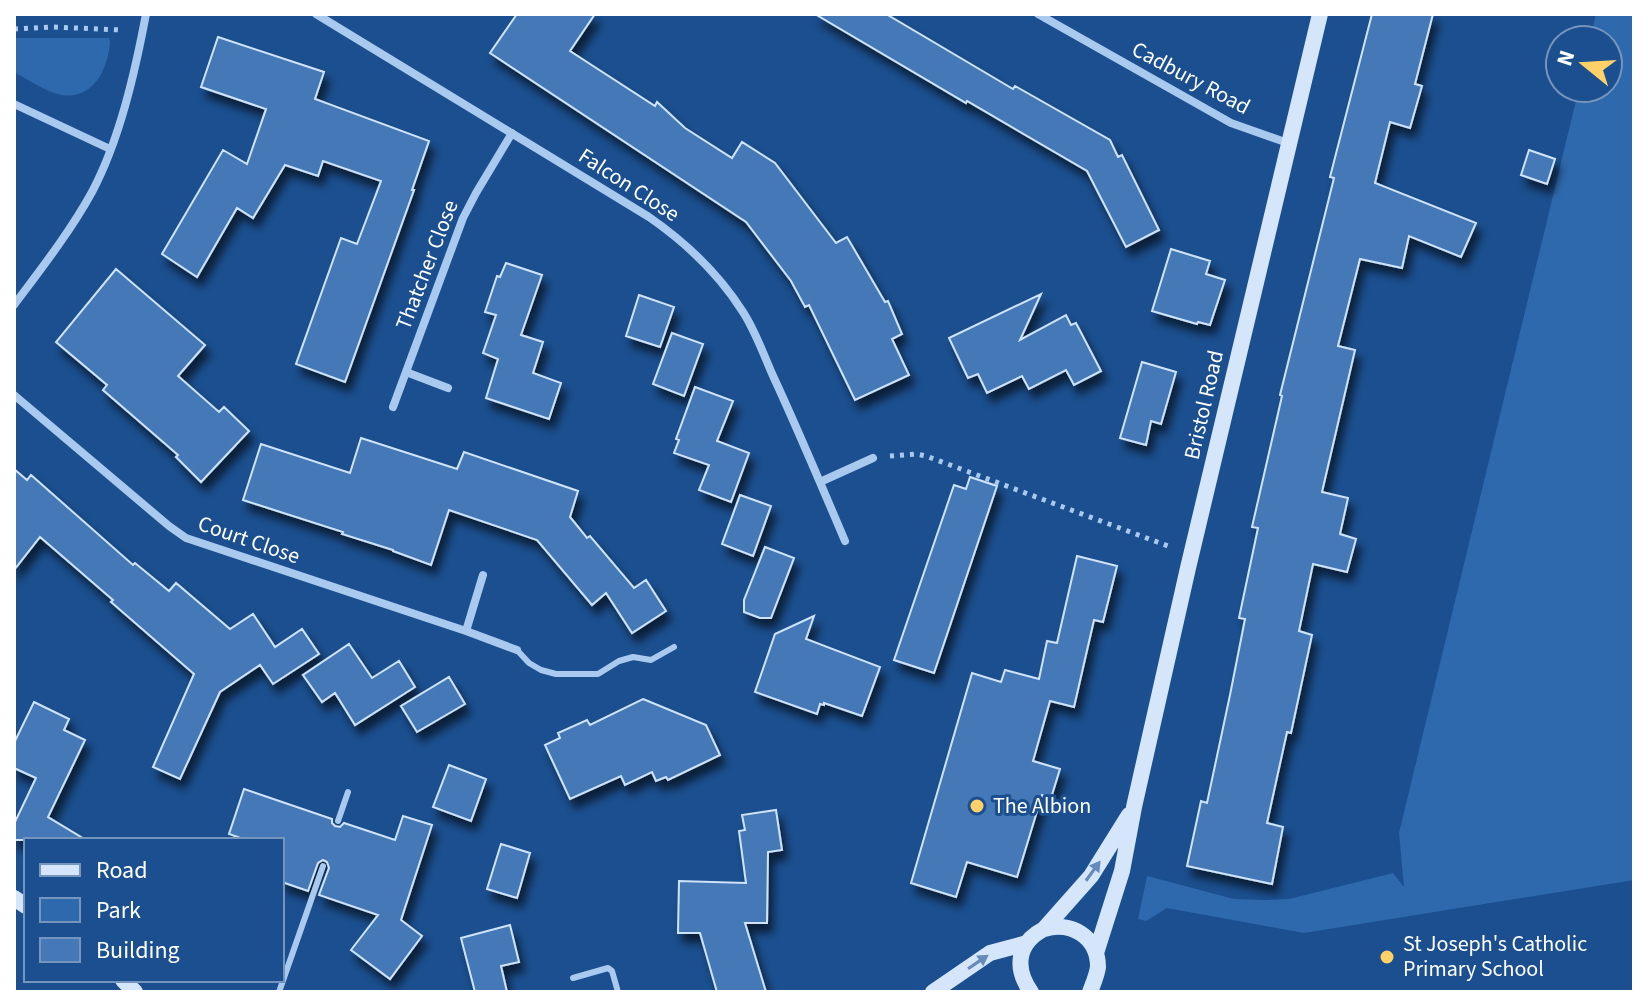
<svg xmlns="http://www.w3.org/2000/svg" width="1648" height="1006" viewBox="0 0 1648 1006" font-family="'Source Sans 3',sans-serif">
	<style>
		.green { fill: #2e69ad }
		.building { fill: #4478b7; stroke: #cfe3fa; stroke-width: 2; filter: url(#shadow) }
		.lines { fill: none; stroke-linecap: round; stroke-linejoin: round }
		.path { stroke: #a9c9ee; stroke-width: 5; stroke-dasharray: 4 6; stroke-linecap: butt }
		.service { stroke: #a9c9ee; stroke-width: 6 }
		.minor { stroke: #a9c9ee; stroke-width: 8 }
		.secondary { stroke: #d6e6fa; stroke-width: 16 }
		.oneway { fill: #668bba }
		.poi-dot { fill: #ffd166; stroke: #1b4f8f; stroke-width: 3 }
		.labels { text-anchor: middle; dominant-baseline: central; stroke-width: 6; stroke-linejoin: round; paint-order: stroke }
		.street-label { font-size: 22px; fill: #fff; stroke: #1b4f8f }
		.poi-label { font-size: 22px; fill: #fff; stroke: #1b4f8f; text-anchor: start }
	</style>
	<defs>
		<filter id="shadow"><feDropShadow dx="5" dy="9" stdDeviation="4" flood-color="#0009"/></filter>
	</defs>
	<rect width="100%" height="100%" fill="#1b4f8f"/>
	<path class="green" d="M1596,14H1634V880L1304,933L1167,908L1146,921L1138,919L1147,876L1234,899L1265,900L1289,899L1393,873L1404,887L1399,833L1579,88H1608V40H1590Z
		M14,38H109L110,42C108,72 90,105 54,93C40,88 27,79 14,72Z"/>
	<path class="building" d="M517,14H595L570,51L655,106L657,102L685,128L732,158L742,142L775,163L836,243L847,237L885,302L888,301L902,334L892,339L909,375L855,400L809,305L805,307L791,281L746,222L490,53Z
		M815,14H886L1013,89L1015,86L1110,140L1118,157L1122,155L1159,230L1126,247L1087,171L967,101L966,103Z
		M1372,14H1433L1415,84L1422,86L1410,128L1390,122L1375,183L1476,223L1461,257L1409,236L1402,268L1360,259L1338,346L1355,350L1322,492L1348,498L1340,534L1356,539L1347,572L1313,564L1299,631L1312,635L1291,733L1287,732L1267,823L1283,827L1272,884L1187,866L1201,801L1207,803L1230,695L1245,619L1239,618L1258,528L1252,527L1282,396L1280,395L1334,178L1330,177Z
		M218,37L324,72L315,99L429,141L412,190H414L345,382L296,364L341,238L357,244L381,181L323,161L318,176L285,165L253,218L237,208L197,277L162,254L223,150L247,164L266,109L201,87Z
		M1529,150L1555,159L1547,184L1521,175Z
		M1171,249L1210,261L1206,274L1225,280L1210,325L1198,322L1197,324L1152,311Z
		M506,263L542,275L521,335L543,342L533,373L561,383L549,419L486,398L498,359L483,353L496,315L485,312L497,276L500,277Z
		M116,269L205,345L178,376L219,412L224,407L249,431L201,482L176,457L178,455L103,390L107,385L56,342Z
		M1041,294L1020,340L1066,315L1071,325L1076,323L1101,371L1074,385L1066,370L1029,389L1022,376L987,393L978,374L968,378L949,338Z
		M639,295L674,307L660,347L626,336Z
		M672,333L703,344L684,396L653,384Z
		M1142,362L1176,372L1161,424L1151,421L1146,445L1120,438Z
		M695,387L733,401L717,441L749,453L731,502L699,490L709,465L674,453L679,440L676,439Z
		M361,438L457,469L464,452L578,491L570,517L587,538L590,536L634,588L646,580L666,611L632,633L606,593L592,605L537,540L449,510L431,565L393,551V550L342,534L343,532L243,500L261,444L350,473Z
		M14,469L27,480L31,475L133,565L135,563L169,591L176,583L230,629L253,614L275,647L302,629L319,654L273,684L260,665L220,692L180,779L153,767L194,674L111,602L113,600L40,537L14,570Z
		M970,477L997,486L934,673L894,660L954,485L966,489Z
		M740,495L771,506L753,556L722,544Z
		M765,547L794,558L771,618H760L744,612V600Z
		M1077,556L1117,566L1103,622L1094,620L1074,707L1050,701L1033,761L1060,769L1051,798L1042,795L1017,877L967,862L956,897L911,883L972,673L1001,682L1005,670L1039,679L1047,641L1057,643Z
		M814,616L806,639L880,667L862,716L824,703V705L820,704L817,714L755,692L775,634Z
		M349,644L372,678L399,661L415,687L355,725L335,693L322,702L303,675Z
		M449,677L465,704L417,732L401,706Z
		M643,699L706,725L720,755L668,780L666,777L656,781L652,772L625,785L621,776L570,799L545,745L560,738L558,733L587,720L590,725Z
		M34,702L69,719L64,730L85,740L48,817L86,840H14V824L36,778L14,768V743Z
		M449,765L486,779L471,821L433,807Z
		M244,789L332,819V823L335,826L340,827L344,823L395,840L403,816L432,825L401,920L422,936L390,979L351,950L378,915L319,895L329,868L327,862L323,860L318,863L308,891L282,882V840H246L229,834Z
		M776,810L782,850L768,852L767,923H745L766,992H717L700,933H678L679,881L746,883L739,831L745,830L742,815Z
		M501,844L530,853L517,898L487,889Z
		M510,925L519,962L501,966L507,992H475L461,938Z"/>
	<g class="lines">
		<path class="path" d="M14,29L52,27L122,30
			M890,456L916,454L926,456L1168,546"/>
		<path class="service" d="M517,650L529,663L541,670L556,674H598L619,661L633,657L651,660L674,647
			M338,821L348,792
			M573,978L608,968L612,971L618,992
			M279,992L323,866"/>
		<path class="minor" d="M316,14L649,217C685,242 719,274 743,312C756,332 764,356 774,378C799,432 822,487 845,541
			M1038,14L1231,123L1288,143
			M14,104L110,149
			M14,305C41,269 70,232 92,192C120,139 135,72 146,14
			M406,372L448,388
			M14,395L169,526L186,538L466,631L517,650
			M393,407L463,218L476,193L512,133
			M820,482L873,458
			M466,631L483,575"/>
		<path class="secondary" d="M14,898L26,906
			M1044,929C1070,921 1098,936 1098,967C1097,975 1093,984 1090,992
			M1096,953L1122,871L1134,807L1188,568L1320,14
			M123,980L135,992
			M933,992L990,953L1027,943
			M1031,992C1014,968 1017,943 1044,929L1091,876L1129,815"/>
	</g>
	<defs><path id="oneway-solid" d="M-6-.8H1V-3.2L6.5 0L1 3.2V.8H-6Z" transform="scale(2)"/></defs>
	<g class="oneway">
		<use href="#oneway-solid" transform="translate(1093 871) rotate(-54)"/>
		<use href="#oneway-solid" transform="translate(978 962) rotate(-34)"/>
	</g>
	<g class="poi-dot">
		<circle cx="977" cy="806" r="8"/>
		<circle cx="1387" cy="957" r="8"/>
	</g>
	<g class="labels">
		<g class="street-label">
			<text transform="translate(1191 78) rotate(28)">Cadbury Road</text>
			<text transform="translate(629 185) rotate(33)">Falcon Close</text>
			<text transform="translate(427 265) rotate(-69)">Thatcher Close</text>
			<text transform="translate(1204 405) rotate(-77)">Bristol Road</text>
			<text transform="translate(249 540) rotate(19)">Court Close</text>
		</g>
		<g class="poi-label">
			<text x="993" y="806">The Albion</text>
			<text x="1403" y="944">St Joseph's Catholic<tspan x="1403" dy="25">Primary School</tspan></text>
		</g>
	</g>
	<rect width="1648" height="1006" fill="none" stroke="#ffffff" stroke-width="32"/>
	<rect x="24" y="838" width="260" height="144" fill="#1b4f8f" stroke="#7695bc" stroke-width="2"/>
	<rect x="40" y="864" width="40" height="12" fill="#d6e6fa" stroke="#7695bc" stroke-width="2"/>
	<text x="96" y="878" font-size="24" fill="#ffffff">Road</text>
	<rect x="40" y="898" width="40" height="24" fill="#2e69ad" stroke="#7695bc" stroke-width="2"/>
	<text x="96" y="918" font-size="24" fill="#ffffff">Park</text>
	<rect x="40" y="938" width="40" height="24" fill="#4478b7" stroke="#7695bc" stroke-width="2"/>
	<text x="96" y="958" font-size="24" fill="#ffffff">Building</text>
	<g transform="translate(1584 64) rotate(288)"><circle r="38" fill="#1b4f8f" stroke="#7695bc" stroke-width="2"/>
	<path d="M0-6L14 30L0 20L-14 30Z" fill="#ffd166"/>
	<text y="-12" font-size="22" font-weight="bold" text-anchor="middle" fill="#ffffff">N</text>
	</g>
</svg>
